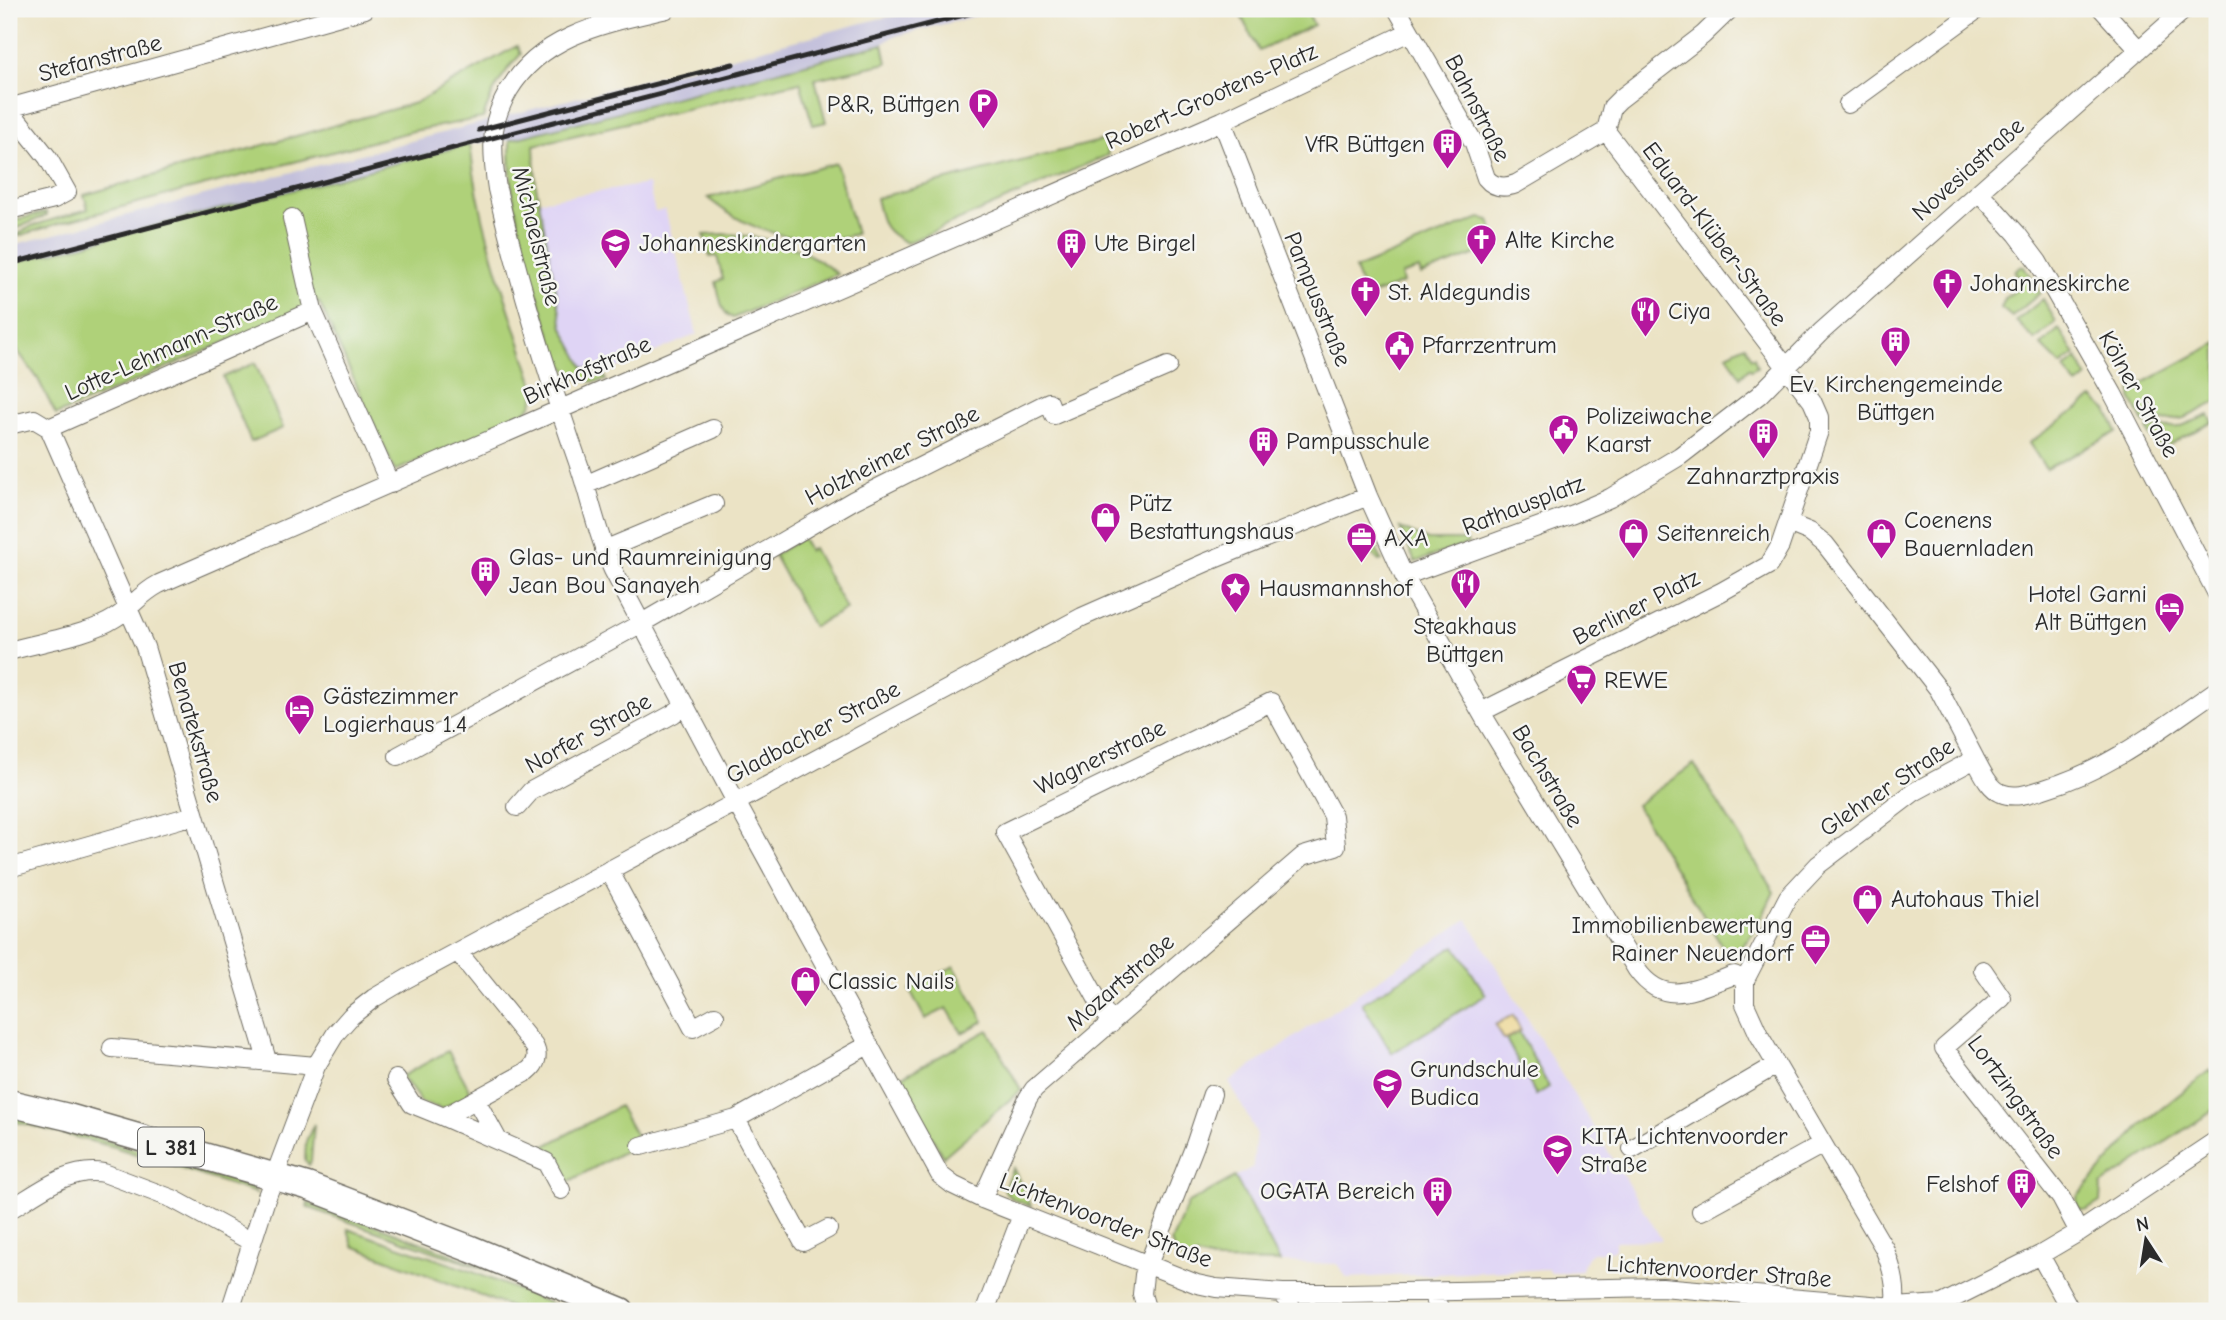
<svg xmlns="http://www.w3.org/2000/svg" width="2226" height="1320" viewBox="0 0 2226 1320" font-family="'Comic Neue',sans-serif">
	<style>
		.built { fill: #dfd4f5 }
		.industrial { fill: #c3c0db }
		.green { fill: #afd179; stroke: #6d7e52; stroke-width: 2 }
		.sand { fill: #eeda9e; stroke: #8c8264; stroke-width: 2 }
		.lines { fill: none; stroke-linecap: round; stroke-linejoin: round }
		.minor-casing { stroke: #6e6b61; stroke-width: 20 }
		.primary-casing { stroke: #6e6b61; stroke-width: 29 }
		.minor { stroke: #fff; stroke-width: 18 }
		.primary { stroke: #fff; stroke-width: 26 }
		.rail { stroke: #2b2b2b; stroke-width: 5 }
		.labels { text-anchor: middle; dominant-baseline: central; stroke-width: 5; stroke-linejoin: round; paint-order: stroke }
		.shield { fill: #f6f6f2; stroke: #686867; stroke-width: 2 }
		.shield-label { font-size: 23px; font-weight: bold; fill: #2b2b2b }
		.street-label { font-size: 24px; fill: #2b2b2b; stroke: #f6f6f2 }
		.poi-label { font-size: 24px; fill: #2b2b2b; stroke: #f6f6f2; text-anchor: start }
	</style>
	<rect width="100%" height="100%" fill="#f6f6f2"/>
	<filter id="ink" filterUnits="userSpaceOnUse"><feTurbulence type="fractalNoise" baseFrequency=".0143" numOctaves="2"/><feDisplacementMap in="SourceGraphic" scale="14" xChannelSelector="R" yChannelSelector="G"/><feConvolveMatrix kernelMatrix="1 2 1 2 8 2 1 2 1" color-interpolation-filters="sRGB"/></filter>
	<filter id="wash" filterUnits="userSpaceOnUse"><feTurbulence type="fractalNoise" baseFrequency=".00686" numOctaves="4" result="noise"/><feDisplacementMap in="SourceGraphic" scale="28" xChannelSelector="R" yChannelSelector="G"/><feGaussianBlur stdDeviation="1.57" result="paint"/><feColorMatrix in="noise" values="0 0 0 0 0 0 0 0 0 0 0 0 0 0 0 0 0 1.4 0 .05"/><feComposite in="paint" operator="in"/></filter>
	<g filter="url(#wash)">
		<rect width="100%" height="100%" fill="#ebe3c5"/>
		<path class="built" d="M648,184L655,212L665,210L697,334L604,374L584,368L563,328L539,201Z
			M1467,919L1662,1240L1615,1241V1250L1592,1253L1587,1257L1580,1271L1551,1273L1548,1269L1347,1278L1337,1264L1280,1262L1235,1177L1253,1167L1256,1132L1229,1082Z"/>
		<path class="industrial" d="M933,9H1004L892,37L883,44L510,140L470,144L9,264V246L878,19Z"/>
		<path class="green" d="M1246,9H1306L1314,25L1259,51L1239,12Z
			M883,44L887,63L815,79L826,122L813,125L800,82L534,145L536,186L563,328L584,368L604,374L606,380C593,383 581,383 570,374C551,356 519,230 514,199C510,179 510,160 510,140Z
			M517,46L521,54C502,73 491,93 483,118L413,131L60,223L9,239L32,226L88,209L84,195L415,103Z
			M1104,140L1108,155L907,243C882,231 882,224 876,198Z
			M470,144C479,228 509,308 535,388C535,404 530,409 516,418L395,471L319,302L56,415L38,379L9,339V264Z
			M836,163L856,234C804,248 748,232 708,198Z
			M46,212L47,215L9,232V222Z
			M1480,218L1489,220L1493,231L1479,237L1484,251L1421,275L1419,269L1401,275L1403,283L1365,297L1355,269Z
			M728,234C768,237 807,247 837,274L733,318C720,314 720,295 716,282L723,279L717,256L710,257L704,235Z
			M2024,266L2040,293L2012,317L2001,308L2006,296C2016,292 2021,286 2019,275H2016L2015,271L2018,268Z
			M2043,299L2056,322L2035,340L2016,321Z
			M2059,329L2075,354L2061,365L2041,345Z
			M2217,343V402L2185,418L2144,424L2131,398L2132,389Z
			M1745,345L1752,358L1754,357L1757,367L1751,370L1749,368L1740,377L1727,354Z
			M2077,358L2087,377L2077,385L2064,369Z
			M255,363L283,428L251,442L223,377Z
			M2093,398L2107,410L2117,432L2046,469L2029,443Z
			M2209,415L2213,422L2165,447L2155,444L2147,429L2179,427Z
			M1400,528L1428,540H1466L1468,544L1415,562Z
			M1355,529L1370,538L1382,560L1379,561L1353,535Z
			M802,538L809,551L813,548L846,609L813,627L774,555Z
			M1694,764L1774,892C1762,916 1753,943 1728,956L1636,805Z
			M1455,946L1486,995L1392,1053L1362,1003Z
			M954,966L984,1021L962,1033L947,1008L925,1019L910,990Z
			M988,1030L1021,1090L943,1157L900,1078Z
			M1519,1032L1549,1087L1536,1095L1506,1039Z
			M448,1051L472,1094L442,1109L421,1102L402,1076Z
			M2210,1070L2217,1079V1108L2101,1185L2100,1202L2087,1210H2081L2077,1207V1197L2141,1125Z
			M619,1106L640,1143L566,1183L536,1151Z
			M9,1115L60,1127L240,1180L251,1186L256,1193L114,1147L9,1120Z
			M314,1124L311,1161L309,1165L305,1160L306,1141Z
			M1013,1168L1031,1206C1020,1202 1008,1200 1004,1188Z
			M1235,1177L1280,1262L1217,1261L1197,1256L1187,1261L1178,1258L1171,1242L1188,1203Z
			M308,1203L383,1228L598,1311H587L501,1275L307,1207Z
			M348,1229L471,1271L569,1311H520L353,1246Z"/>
		<path class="sand" d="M1513,1015L1521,1031L1503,1040L1495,1025Z"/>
	</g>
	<g filter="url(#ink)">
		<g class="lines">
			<defs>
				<path id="minor" d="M667,9C608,23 543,33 509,90C502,102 496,116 494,130C492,150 494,170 497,189C519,284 548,377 580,468C591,502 598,537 613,570L736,802L940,1175L953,1185L982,1199L1197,1284L1216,1288L1283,1293H1349L1662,1287L1894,1307L1942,1304L2040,1255L2079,1232L2217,1140
					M1397,9L1474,143L1486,178C1494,188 1505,188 1516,184L1606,131
					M2102,9L2139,50
					M1848,104L1978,9
					M9,108L365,9
					M9,109L48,158L67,192L54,199L9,210
					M1222,121L1368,496L1404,576L1485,719L1637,970C1665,1009 1697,988 1734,975L1745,980
					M1606,131L1612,107L1620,99L1703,35L1730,9
					M1979,192L2017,234L2038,262L2113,394L2217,594
					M292,218L313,311L390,484
					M9,425L34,419L49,428
					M49,428L145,647L267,1060
					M49,428L313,311
					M585,485L713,429
					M1788,523L1810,532L1825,544L1939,690L1975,759L1914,792L1818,865L1788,897L1745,980V1004L1759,1035L1884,1248C1892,1267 1899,1291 1893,1311
					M604,550L714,504
					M1404,576L1573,514L1610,498L1680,456L1759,395L1821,332L2185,9
					M9,651C40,642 89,635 115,618C131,608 140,594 159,584L1222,121L1409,32
					M1481,712L1721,592L1769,565L1780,546L1819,431V417L1812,401L1606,131
					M398,756L640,624L854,500L1049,402L1054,415L1168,366
					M1975,759C1982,771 1988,787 2001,793C2015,799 2031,793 2044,789C2111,769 2160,729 2217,690
					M517,807L531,791L673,714L685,705
					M9,868L194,815
					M609,870L693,1028L715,1016
					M458,952L534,1046C539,1055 537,1064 528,1071L444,1117L546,1162L561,1190
					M1983,970L2002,998L1944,1048L2061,1198L2079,1232
					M112,1048L316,1066
					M396,1079L412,1104L444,1117
					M476,1100L498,1140
					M736,1119L803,1242L828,1229
					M641,1146L736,1119L868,1045
					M1632,1149L1776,1065
					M982,1199L1028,1098L1034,1089L1303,856L1336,846L1333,816L1271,702L1005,832L1111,1024
					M9,1210C38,1193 69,1166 104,1173L173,1199L252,1242
					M1701,1211L1823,1144
					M2040,1255L2071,1311
					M1431,1292L1441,1311
					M1283,1293L1293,1311
					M230,1311L266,1199L316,1066L336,1033L351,1016L374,998L408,978L1082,617L1207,562L1368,496
					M985,1311L1022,1215
					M1147,1311L1142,1294L1144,1275L1195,1145L1212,1094"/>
				<path id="primary" d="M9,1103L68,1117L307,1186L471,1249L621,1311"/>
			</defs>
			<use href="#minor" class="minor-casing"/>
			<use href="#primary" class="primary-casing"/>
			<use href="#minor" class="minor"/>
			<use href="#primary" class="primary"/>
			<path class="rail" d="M479,130L733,64
				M9,264L987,9"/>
		</g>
	</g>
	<defs>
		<symbol id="parking-pin" viewBox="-11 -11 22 30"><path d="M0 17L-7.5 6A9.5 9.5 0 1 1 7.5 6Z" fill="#b5179e" stroke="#f6f6f2"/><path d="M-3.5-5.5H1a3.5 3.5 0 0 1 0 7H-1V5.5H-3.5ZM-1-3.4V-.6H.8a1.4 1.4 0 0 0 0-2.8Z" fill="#fff"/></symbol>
		<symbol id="building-pin" viewBox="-11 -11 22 30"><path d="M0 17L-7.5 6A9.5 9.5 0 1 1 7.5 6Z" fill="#b5179e" stroke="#f6f6f2"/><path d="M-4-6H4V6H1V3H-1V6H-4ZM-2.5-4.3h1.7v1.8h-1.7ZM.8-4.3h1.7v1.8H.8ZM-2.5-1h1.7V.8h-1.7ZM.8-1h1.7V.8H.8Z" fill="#fff"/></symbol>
		<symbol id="church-pin" viewBox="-11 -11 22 30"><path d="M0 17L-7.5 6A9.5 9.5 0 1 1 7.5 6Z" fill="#b5179e" stroke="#f6f6f2"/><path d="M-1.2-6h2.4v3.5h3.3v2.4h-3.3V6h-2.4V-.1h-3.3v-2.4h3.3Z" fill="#fff"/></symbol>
		<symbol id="school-pin" viewBox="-11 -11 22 30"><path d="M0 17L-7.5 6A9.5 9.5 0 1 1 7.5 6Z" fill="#b5179e" stroke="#f6f6f2"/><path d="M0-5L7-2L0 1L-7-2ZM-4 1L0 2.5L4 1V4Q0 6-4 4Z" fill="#fff"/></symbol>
		<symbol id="restaurant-pin" viewBox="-11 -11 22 30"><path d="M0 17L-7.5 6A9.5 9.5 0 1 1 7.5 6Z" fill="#b5179e" stroke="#f6f6f2"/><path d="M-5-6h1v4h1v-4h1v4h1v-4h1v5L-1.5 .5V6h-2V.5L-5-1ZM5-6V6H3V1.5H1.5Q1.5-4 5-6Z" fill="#fff"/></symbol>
		<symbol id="civic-pin" viewBox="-11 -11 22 30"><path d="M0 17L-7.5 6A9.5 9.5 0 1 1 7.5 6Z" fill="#b5179e" stroke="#f6f6f2"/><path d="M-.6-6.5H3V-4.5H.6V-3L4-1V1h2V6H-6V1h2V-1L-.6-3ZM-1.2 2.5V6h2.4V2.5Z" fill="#fff"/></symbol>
		<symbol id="shop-pin" viewBox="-11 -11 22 30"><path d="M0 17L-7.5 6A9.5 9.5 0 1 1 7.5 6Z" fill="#b5179e" stroke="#f6f6f2"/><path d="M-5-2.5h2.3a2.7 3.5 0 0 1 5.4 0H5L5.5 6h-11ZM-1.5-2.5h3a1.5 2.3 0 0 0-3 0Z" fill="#fff"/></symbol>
		<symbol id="office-pin" viewBox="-11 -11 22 30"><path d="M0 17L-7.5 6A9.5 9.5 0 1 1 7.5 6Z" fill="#b5179e" stroke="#f6f6f2"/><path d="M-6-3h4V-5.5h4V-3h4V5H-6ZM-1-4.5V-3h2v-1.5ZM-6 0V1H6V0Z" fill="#fff"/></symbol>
		<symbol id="sight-pin" viewBox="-11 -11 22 30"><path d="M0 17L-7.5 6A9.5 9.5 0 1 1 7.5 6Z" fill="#b5179e" stroke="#f6f6f2"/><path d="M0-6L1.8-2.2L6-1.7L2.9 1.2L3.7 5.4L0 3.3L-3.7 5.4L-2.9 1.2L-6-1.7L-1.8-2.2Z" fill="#fff"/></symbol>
		<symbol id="hotel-pin" viewBox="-11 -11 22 30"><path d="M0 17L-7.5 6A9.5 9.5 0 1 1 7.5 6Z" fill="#b5179e" stroke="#f6f6f2"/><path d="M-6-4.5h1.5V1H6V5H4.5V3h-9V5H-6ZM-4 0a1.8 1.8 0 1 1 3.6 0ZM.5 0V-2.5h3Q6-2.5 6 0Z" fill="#fff"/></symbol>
		<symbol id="supermarket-pin" viewBox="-11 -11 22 30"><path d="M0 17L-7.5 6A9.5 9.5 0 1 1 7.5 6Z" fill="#b5179e" stroke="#f6f6f2"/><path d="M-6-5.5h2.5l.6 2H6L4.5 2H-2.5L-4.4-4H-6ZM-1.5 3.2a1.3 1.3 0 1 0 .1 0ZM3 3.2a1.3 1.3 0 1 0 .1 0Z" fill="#fff"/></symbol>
	</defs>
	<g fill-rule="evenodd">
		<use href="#parking-pin" x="966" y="86" width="35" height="47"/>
		<use href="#building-pin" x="1430" y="126" width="35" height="47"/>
		<use href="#church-pin" x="1464" y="222" width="35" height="47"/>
		<use href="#school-pin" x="598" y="226" width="35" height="47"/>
		<use href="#building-pin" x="1054" y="226" width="35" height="47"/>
		<use href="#church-pin" x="1930" y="266" width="35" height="47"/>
		<use href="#church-pin" x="1348" y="274" width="35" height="47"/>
		<use href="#restaurant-pin" x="1628" y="294" width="35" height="47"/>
		<use href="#building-pin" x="1878" y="324" width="35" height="47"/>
		<use href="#civic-pin" x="1382" y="328" width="35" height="47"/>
		<use href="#civic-pin" x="1546" y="412" width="35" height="47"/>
		<use href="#building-pin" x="1746" y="416" width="35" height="47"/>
		<use href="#building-pin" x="1246" y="424" width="35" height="47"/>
		<use href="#shop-pin" x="1088" y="500" width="35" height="47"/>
		<use href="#shop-pin" x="1616" y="516" width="35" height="47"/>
		<use href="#shop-pin" x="1864" y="516" width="35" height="47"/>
		<use href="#office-pin" x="1344" y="520" width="35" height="47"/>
		<use href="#building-pin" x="468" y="554" width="35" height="47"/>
		<use href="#restaurant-pin" x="1448" y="566" width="35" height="47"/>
		<use href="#sight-pin" x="1218" y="570" width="35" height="47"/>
		<use href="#hotel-pin" x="2152" y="590" width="35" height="47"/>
		<use href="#supermarket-pin" x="1564" y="662" width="35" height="47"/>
		<use href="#hotel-pin" x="282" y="692" width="35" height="47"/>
		<use href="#shop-pin" x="1850" y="882" width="35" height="47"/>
		<use href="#office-pin" x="1798" y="922" width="35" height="47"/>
		<use href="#shop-pin" x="788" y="964" width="35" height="47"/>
		<use href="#school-pin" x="1370" y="1066" width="35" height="47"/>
		<use href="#school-pin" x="1540" y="1132" width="35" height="47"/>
		<use href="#building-pin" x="2004" y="1166" width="35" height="47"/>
		<use href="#building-pin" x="1420" y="1174" width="35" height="47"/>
	</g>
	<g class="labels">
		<rect class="shield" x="138" y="1127.5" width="66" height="39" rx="5"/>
		<g class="shield-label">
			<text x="171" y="1147">L 381</text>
		</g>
		<g class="street-label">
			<text transform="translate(100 58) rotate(-15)">Stefanstraße</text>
			<text transform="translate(1211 96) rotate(-24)">Robert-Grootens-Platz</text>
			<text transform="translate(1478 108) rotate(63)">Bahnstraße</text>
			<text transform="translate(1968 169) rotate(-42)">Novesiastraße</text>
			<text transform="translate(1715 234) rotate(53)">Eduard-Klüber-Straße</text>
			<text transform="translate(537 236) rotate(76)">Michaelstraße</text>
			<text transform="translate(1318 299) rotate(68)">Pampusstraße</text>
			<text transform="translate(171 347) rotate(-24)">Lotte-Lehmann-Straße</text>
			<text transform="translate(587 370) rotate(-24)">Birkhofstraße</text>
			<text transform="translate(2139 394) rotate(61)">Kölner Straße</text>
			<text transform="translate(892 455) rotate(-27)">Holzheimer Straße</text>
			<text transform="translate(1523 505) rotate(-21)">Rathausplatz</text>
			<text transform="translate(1636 607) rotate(-27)">Berliner Platz</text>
			<text transform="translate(196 732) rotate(74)">Benatekstraße</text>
			<text transform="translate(813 732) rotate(-28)">Gladbacher Straße</text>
			<text transform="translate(588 733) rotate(-29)">Norfer Straße</text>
			<text transform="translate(1100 757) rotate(-26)">Wagnerstraße</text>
			<text transform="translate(1548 776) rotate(59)">Bachstraße</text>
			<text transform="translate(1887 787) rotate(-34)">Glehner Straße</text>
			<text transform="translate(1120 982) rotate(-41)">Mozartstraße</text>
			<text transform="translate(2016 1097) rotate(54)">Lortzingstraße</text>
			<text transform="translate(1106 1220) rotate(21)">Lichtenvoorder Straße</text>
			<text transform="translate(1719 1271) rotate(4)">Lichtenvoorder Straße</text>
		</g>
		<g class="poi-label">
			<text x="960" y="104" text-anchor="end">P&amp;R, Büttgen</text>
			<text x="1425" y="144" text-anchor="end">VfR Büttgen</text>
			<text x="1505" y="240">Alte Kirche</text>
			<text x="639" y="243">Johanneskindergarten</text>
			<text x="1094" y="243">Ute Birgel</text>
			<text x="1970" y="283">Johanneskirche</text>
			<text x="1388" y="292">St. Aldegundis</text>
			<text x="1668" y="311">Ciya</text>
			<text x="1422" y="345">Pfarrzentrum</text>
			<text x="1896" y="384" text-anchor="middle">Ev. Kirchengemeinde<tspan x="1896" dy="28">Büttgen</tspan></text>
			<text x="1586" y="416">Polizeiwache<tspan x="1586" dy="28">Kaarst</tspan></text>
			<text x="1286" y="441">Pampusschule</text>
			<text x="1763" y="476" text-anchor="middle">Zahnarztpraxis</text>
			<text x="1129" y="503">Pütz<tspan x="1129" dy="28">Bestattungshaus</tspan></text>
			<text x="1904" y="520">Coenens<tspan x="1904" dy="28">Bauernladen</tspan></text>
			<text x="1657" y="533">Seitenreich</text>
			<text x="1384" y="538">AXA</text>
			<text x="509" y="557">Glas- und Raumreinigung<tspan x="509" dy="28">Jean Bou Sanayeh</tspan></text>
			<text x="1259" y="588">Hausmannshof</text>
			<text x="2147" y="594" text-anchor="end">Hotel Garni<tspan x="2147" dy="28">Alt Büttgen</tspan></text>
			<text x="1465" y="626" text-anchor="middle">Steakhaus<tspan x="1465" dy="28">Büttgen</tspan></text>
			<text x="1604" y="680">REWE</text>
			<text x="323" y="696">Gästezimmer<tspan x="323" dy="28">Logierhaus 1.4</tspan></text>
			<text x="1891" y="899">Autohaus Thiel</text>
			<text x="1793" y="925" text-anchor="end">Immobilienbewertung<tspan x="1793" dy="28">Rainer Neuendorf</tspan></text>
			<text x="828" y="981">Classic Nails</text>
			<text x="1410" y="1069">Grundschule<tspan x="1410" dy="28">Budica</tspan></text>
			<text x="1581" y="1136">KITA Lichtenvoorder<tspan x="1581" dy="28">Straße</tspan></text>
			<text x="1998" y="1184" text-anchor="end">Felshof</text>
			<text x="1415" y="1191" text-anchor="end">OGATA Bereich</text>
		</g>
	</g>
	<rect width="2226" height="1320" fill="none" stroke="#f6f6f2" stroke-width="35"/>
	<g transform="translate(2146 1240) rotate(348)" stroke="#f6f6f2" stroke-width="5" paint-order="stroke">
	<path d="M0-5L12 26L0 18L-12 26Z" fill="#2b2b2b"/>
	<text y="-10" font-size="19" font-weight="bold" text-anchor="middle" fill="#2b2b2b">N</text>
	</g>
</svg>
